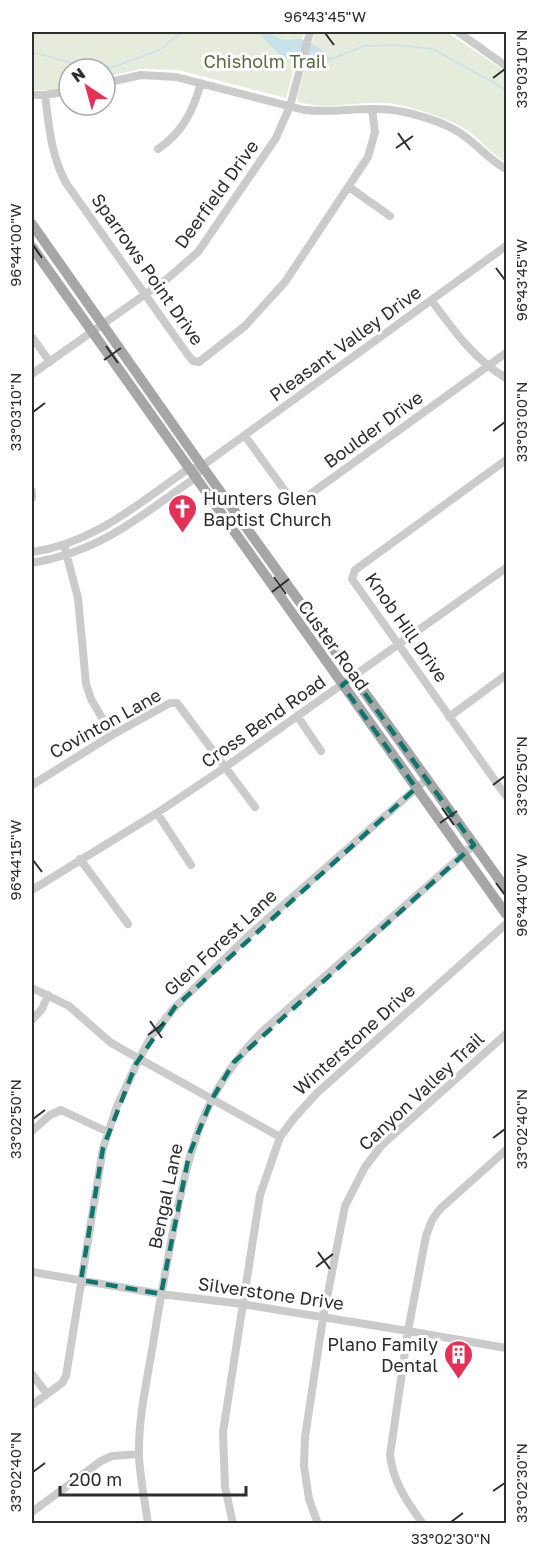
<svg xmlns="http://www.w3.org/2000/svg" width="538" height="1555" viewBox="0 0 538 1555" font-family="'Golos Text',sans-serif">
	<style>
		.green { fill: #e6ecdc }
		.water { fill: #c8e2eb }
		.lines { fill: none; stroke-linecap: round; stroke-linejoin: round }
		.stream { stroke: #c8e2eb; stroke-width: 1.5 }
		.minor { stroke: #cbcbcb; stroke-width: 8 }
		.major { stroke: #a6a6a6; stroke-width: 10 }
		.marked { fill: none; stroke: #0f766e; stroke-width: 4.5; stroke-dasharray: 12 8; stroke-linejoin: round }
		.ticks { fill: none; stroke: #2e2e2e; stroke-width: 2 }
		.labels { text-anchor: middle; dominant-baseline: central; stroke-width: 6; stroke-linejoin: round; paint-order: stroke }
		.park-label { font-size: 18px; fill: #576a3c; stroke: #fff }
		.street-label { font-size: 18px; fill: #2e2e2e; stroke: #fff }
		.poi-label { font-size: 18px; fill: #2e2e2e; stroke: #fff; text-anchor: start }
		.neatline { fill: none; stroke: #2e2e2e; stroke-width: 2 }
		.ticks-label { font-size: 15px; text-anchor: middle; fill: #2e2e2e }
	</style>
	<rect width="100%" height="100%" fill="#fff"/>
	<path class="green" d="M32,32H304L286,98L178,70L141,69L105,77V69H69V86L51,90H32Z
		M315,32H447L506,72V162C491,154 481,140 467,130C451,119 405,104 385,103C353,101 331,111 298,102L297,98Z"/>
	<path class="water" d="M259,32C269,31 276,39 286,40C290,41 295,38 300,39C310,40 325,51 331,59C300,76 277,56 259,32Z"/>
	<g class="lines">
		<path class="stream" d="M32,52L79,65L114,67L159,50L182,32
			M331,59L364,46L396,45L433,49L503,88L506,93"/>
		<path class="minor" d="M458,32L506,66
			M105,83L141,75L176,77L304,110C331,113 353,108 379,109C400,109 436,119 455,130C474,140 487,159 506,169
			M32,95H45L69,91
			M45,95C49,126 51,156 66,183L188,355L193,361L199,362L245,326L285,282L368,157L375,132L372,109
			M158,149C183,132 193,111 201,83
			M349,187L390,216
			M432,301C454,331 474,359 506,378
			M32,337L50,362
			M32,374L167,279L198,252L276,138L290,106L310,32
			M245,436L288,495L295,500H302L506,353
			M506,460L355,570L352,579L506,796
			M32,491V498
			M64,545L78,598L86,684L91,699L112,735
			M32,552C94,543 138,504 188,469L196,468
			M32,563C102,551 139,517 195,478L202,466L506,246
			M298,717L321,751
			M449,717L506,675
			M32,785L112,735L170,703H177L255,807
			M157,813L191,865
			M80,859L128,924
			M32,890L157,813L224,768L506,568
			M32,988L69,1006L110,1042L120,1048L280,1137
			M32,1020L42,1009L48,995
			M32,1131L50,1115L61,1110L108,1132
			M32,1272L161,1294L242,1304L408,1331L506,1348
			M32,1374L47,1394
			M32,1405L62,1383L66,1376L103,1148L117,1106L139,1059L152,1035L175,1007L248,936L427,779
			M32,1512L101,1461L112,1456L139,1454
			M148,1524C145,1501 140,1479 139,1456C138,1417 148,1376 154,1338C160,1300 167,1263 174,1226C190,1147 204,1088 264,1030L474,845
			M233,1524L225,1487L223,1432L260,1195L280,1137L295,1117L317,1093L506,924
			M318,1524L309,1499L304,1466L305,1437L323,1318L345,1206L365,1167L382,1145L506,1034
			M423,1524C407,1502 393,1482 390,1455L408,1331L426,1236L432,1220L440,1209L506,1150"/>
		<path class="major" d="M32,224L202,466L506,889
			M32,247L506,914"/>
	</g>
	<path class="marked" d="M353,677L474,845L234,1062L212,1099L189,1155L161,1294L81,1280L103,1148L136,1064L175,1007L416,788L342,685Z"/>
	<path class="ticks" d="M325,33L334,45M493,78L505,69M398,133L410,150M396,148L413,136M33,245L42,258M496,268L505,280M106,346L118,363M104,360L121,348M33,412L45,403M493,431L505,422M274,577L286,594M272,592L289,579M493,785L505,776M442,808L454,825M440,823L457,811M33,860L42,872M496,883L505,895M150,1021L162,1038M148,1035L164,1023M33,1119L45,1110M493,1138L505,1129M318,1252L330,1269M316,1267L333,1254M33,1472L45,1463M493,1491L505,1483M451,1522L463,1513"/>
	<defs>
		<symbol id="church-pin" viewBox="-11 -11 22 30"><path d="M0 17L-7.5 6A9.5 9.5 0 1 1 7.5 6Z" fill="#e43155" stroke="#fff"/><path d="M-1.2-6h2.4v3.5h3.3v2.4h-3.3V6h-2.4V-.1h-3.3v-2.4h3.3Z" fill="#fff"/></symbol>
		<symbol id="building-pin" viewBox="-11 -11 22 30"><path d="M0 17L-7.5 6A9.5 9.5 0 1 1 7.5 6Z" fill="#e43155" stroke="#fff"/><path d="M-4-6H4V6H1V3H-1V6H-4ZM-2.5-4.3h1.7v1.8h-1.7ZM.8-4.3h1.7v1.8H.8ZM-2.5-1h1.7V.8h-1.7ZM.8-1h1.7V.8H.8Z" fill="#fff"/></symbol>
	</defs>
	<g fill-rule="evenodd">
		<use href="#church-pin" x="166" y="492" width="33" height="45"/>
		<use href="#building-pin" x="442" y="1338" width="33" height="45"/>
	</g>
	<g class="labels">
		<g class="park-label">
			<text x="265" y="61">Chisholm Trail</text>
		</g>
		<g class="street-label">
			<text transform="translate(216 194) rotate(-54)">Deerfield Drive</text>
			<text transform="translate(148 269) rotate(55)">Sparrows Point Drive</text>
			<text transform="translate(345 343) rotate(-36)">Pleasant Valley Drive</text>
			<text transform="translate(373 429) rotate(-36)">Boulder Drive</text>
			<text transform="translate(407 627) rotate(55)">Knob Hill Drive</text>
			<text transform="translate(334 645) rotate(54)">Custer Road</text>
			<text transform="translate(263 721) rotate(-35)">Cross Bend Road</text>
			<text transform="translate(105 723) rotate(-29)">Covinton Lane</text>
			<text transform="translate(220 942) rotate(-43)">Glen Forest Lane</text>
			<text transform="translate(354 1039) rotate(-42)">Winterstone Drive</text>
			<text transform="translate(421 1091) rotate(-43)">Canyon Valley Trail</text>
			<text transform="translate(165 1196) rotate(-78)">Bengal Lane</text>
			<text transform="translate(271 1293) rotate(8)">Silverstone Drive</text>
		</g>
		<g class="poi-label">
			<text x="203" y="498">Hunters Glen<tspan x="203" dy="21">Baptist Church</tspan></text>
			<text x="438" y="1344" text-anchor="end">Plano Family<tspan x="438" dy="21">Dental</tspan></text>
		</g>
	</g>
	<rect width="538" height="1555" fill="none" stroke="#ffffff" stroke-width="66"/>
	<g transform="translate(87 87) rotate(324)"><circle r="28" fill="#ffffff" stroke="#ababab" stroke-width="1.5"/>
	<path d="M0-4.5L10 22L0 15L-10 22Z" fill="#e43155"/>
	<text y="-9" font-size="16" font-weight="bold" text-anchor="middle" fill="#2e2e2e">N</text>
	</g>
	<path d="M60 1486v9h186v-9" fill="none" stroke="#2e2e2e" stroke-width="3"/>
	<text x="69" y="1486" font-size="18" fill="#2e2e2e" stroke="#ffffff" stroke-width="4.5" paint-order="stroke">200 m</text>
	<rect x="33" y="33" width="472" height="1489" class="neatline"/>
	<g class="ticks-label">
		<text x="325" y="22">96°43'45"W</text>
		<text transform="translate(522 69) rotate(-90)" y="5">33°03'10"N</text>
		<text transform="translate(16 245) rotate(-90)" y="5">96°44'00"W</text>
		<text transform="translate(522 280) rotate(-90)" y="5">96°43'45"W</text>
		<text transform="translate(16 412) rotate(-90)" y="5">33°03'10"N</text>
		<text transform="translate(522 422) rotate(-90)" y="5">33°03'00"N</text>
		<text transform="translate(522 776) rotate(-90)" y="5">33°02'50"N</text>
		<text transform="translate(16 860) rotate(-90)" y="5">96°44'15"W</text>
		<text transform="translate(522 895) rotate(-90)" y="5">96°44'00"W</text>
		<text transform="translate(16 1119) rotate(-90)" y="5">33°02'50"N</text>
		<text transform="translate(522 1129) rotate(-90)" y="5">33°02'40"N</text>
		<text transform="translate(16 1472) rotate(-90)" y="5">33°02'40"N</text>
		<text transform="translate(522 1483) rotate(-90)" y="5">33°02'30"N</text>
		<text x="451" y="1544">33°02'30"N</text>
	</g>
</svg>
